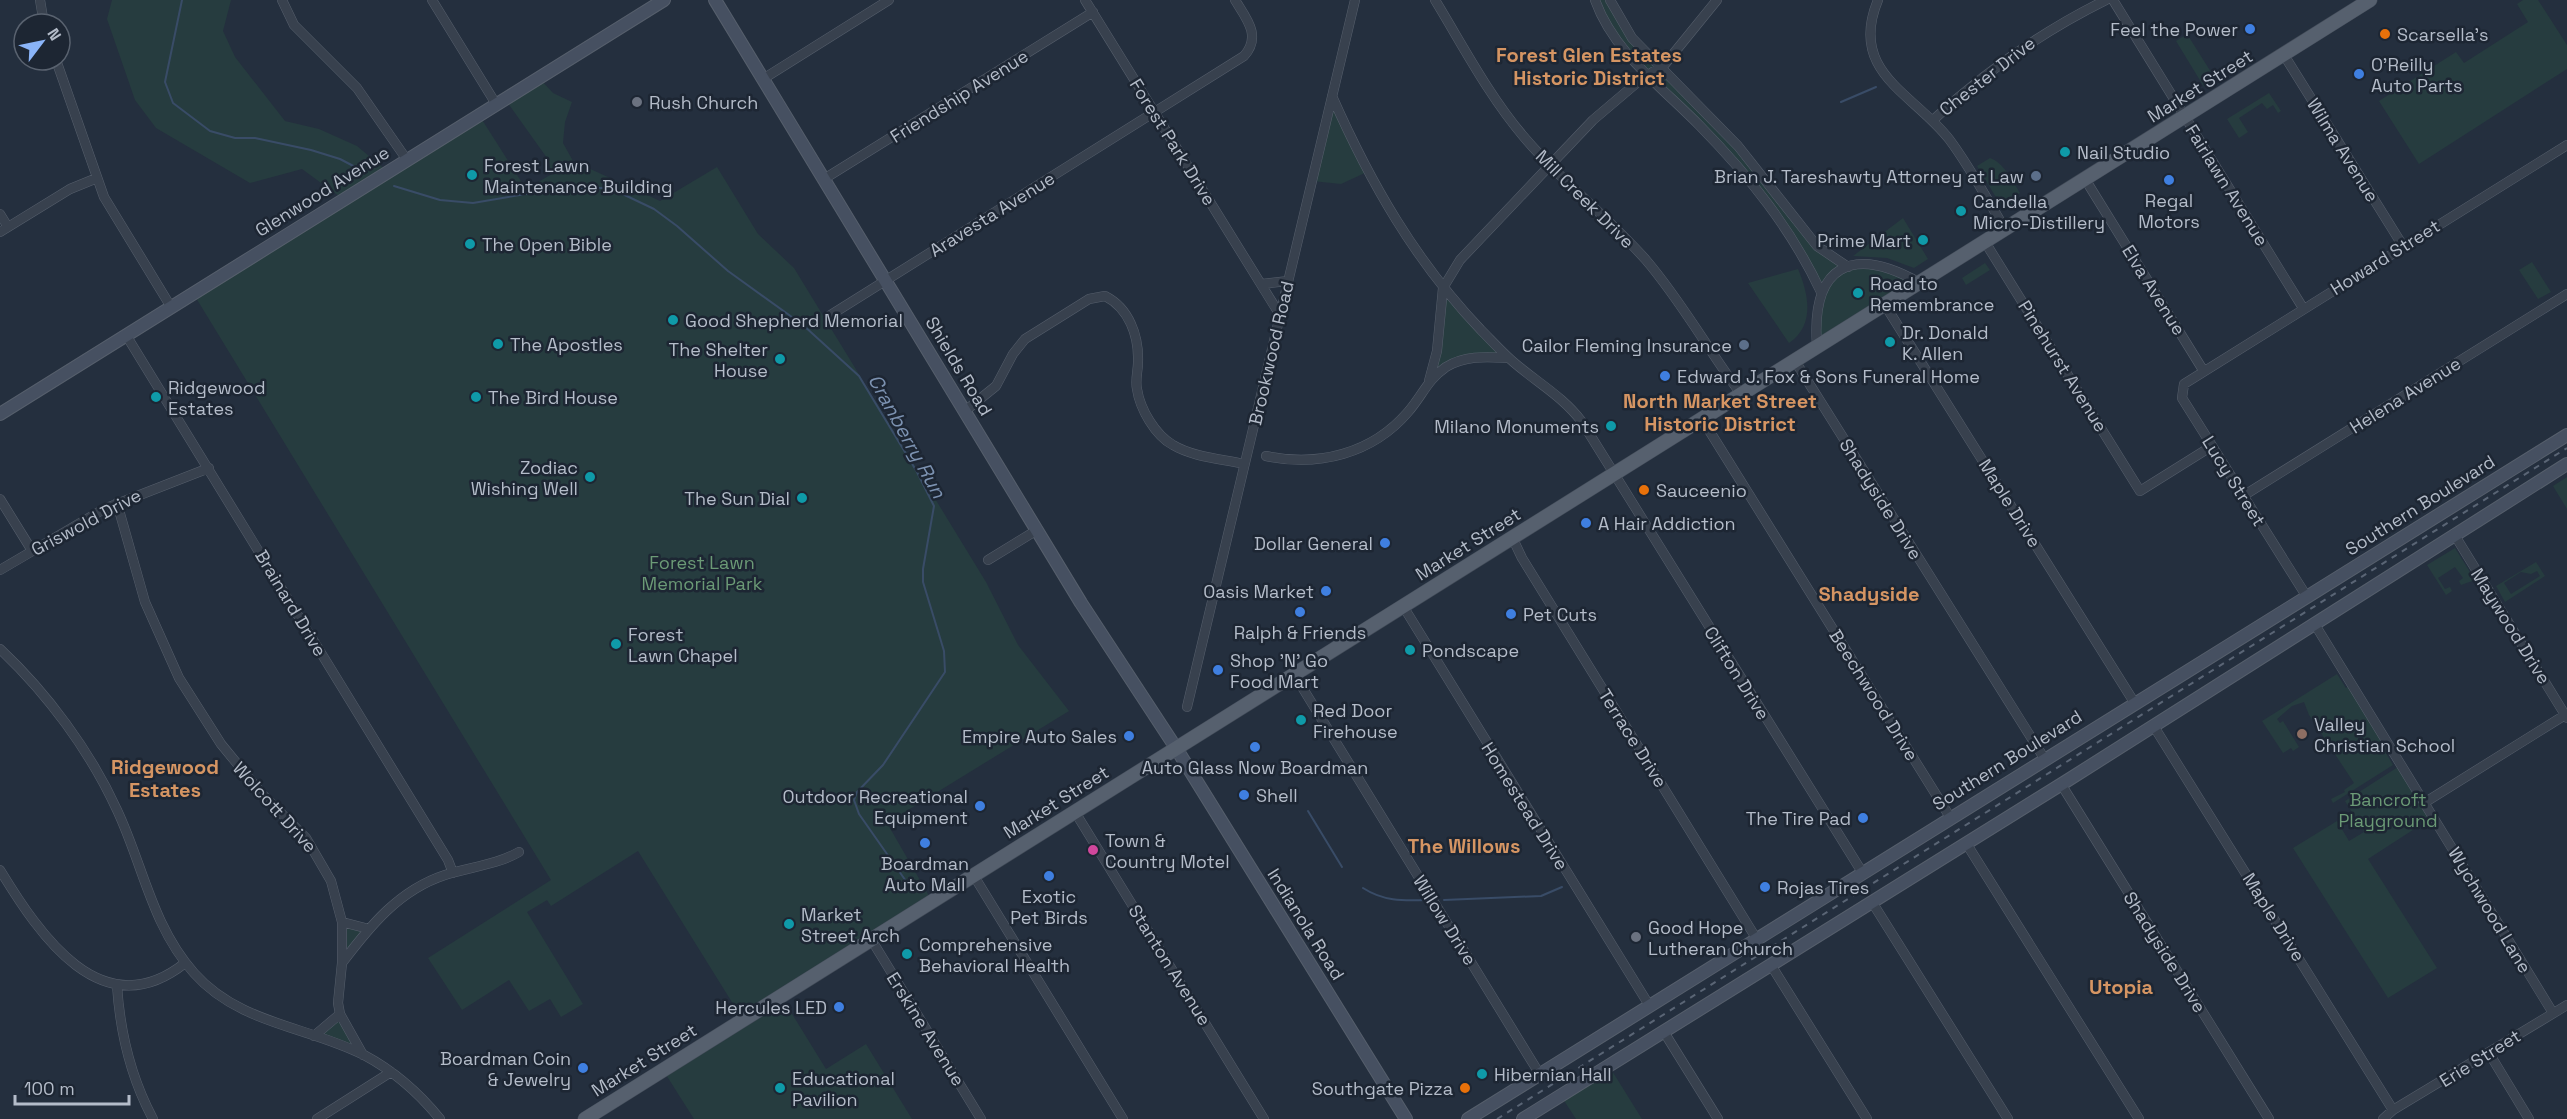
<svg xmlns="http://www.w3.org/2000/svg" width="2567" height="1119" viewBox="0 0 2567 1119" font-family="'Space Grotesk',sans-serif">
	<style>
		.green { fill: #263c3f; fill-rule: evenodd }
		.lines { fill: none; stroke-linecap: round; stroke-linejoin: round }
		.stream { stroke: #394c67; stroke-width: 2 }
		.street-casing { stroke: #565f6c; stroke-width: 10 }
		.secondary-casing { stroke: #565f6c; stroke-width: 14 }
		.primary-casing { stroke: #414a57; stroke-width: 15 }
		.street { stroke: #38414e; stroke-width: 9 }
		.secondary { stroke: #465061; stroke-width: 12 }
		.primary { stroke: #56606e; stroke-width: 14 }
		.rail { stroke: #5a6575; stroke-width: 2; stroke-dasharray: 6 6; stroke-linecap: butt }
		.shop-dot { fill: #3f7fe0; stroke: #1d2633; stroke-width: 2 }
		.food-dot { fill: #e8710a; stroke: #1d2633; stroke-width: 2 }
		.worship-dot { fill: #6b7280; stroke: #1d2633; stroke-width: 2 }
		.culture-dot { fill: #0f9aa8; stroke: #1d2633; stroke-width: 2 }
		.service-dot { fill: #5c6f8a; stroke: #1d2633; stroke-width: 2 }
		.education-dot { fill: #8d6e63; stroke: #1d2633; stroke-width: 2 }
		.hotel-dot { fill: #d1479c; stroke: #1d2633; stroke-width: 2 }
		.labels { text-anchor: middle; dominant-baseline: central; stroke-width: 5; stroke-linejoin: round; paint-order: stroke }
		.poi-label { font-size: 18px; fill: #b4bcc9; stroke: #1d2633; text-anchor: start }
		.street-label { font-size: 18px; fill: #b4bcc9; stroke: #1d2633 }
		.park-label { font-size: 18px; fill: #6b9a76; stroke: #1d2633 }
		.neighbourhood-label { font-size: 20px; font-weight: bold; fill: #d59563; stroke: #1d2633 }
		.water-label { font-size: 20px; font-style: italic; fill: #7c92b1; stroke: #1d2633 }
	</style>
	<rect width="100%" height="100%" fill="#242f3e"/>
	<path class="green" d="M112,0H231L223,31L235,57L285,121L319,129L357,146L388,172L479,115L526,189L552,174L547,158L505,99L539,78L553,93L572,102L565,122L563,143L573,161L660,201L717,167L758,234L794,268L986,582L1018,645L1069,711L887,823L932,901L781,996L826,1069L866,1044L912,1119H694L663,1070L743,1020L638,851L551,906L547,900L527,912L583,1004L561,1017L550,999L529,1011L509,980L462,1010L428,958L551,880L193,293L343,199L302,169L250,183L156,128L135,100L107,19Z
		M1595,0H1610L1620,21L1702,108L1811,238L1848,267L1858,264L1920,283L1817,346L1821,292L1778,216L1631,58Z
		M2523,0H2538L2567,45V69L2419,164L2379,101L2456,52L2464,63L2528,22L2517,4Z
		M2187,34L2216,80L2204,87L2176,41Z
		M2269,93L2281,111L2278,113L2273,105L2267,109L2262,103L2239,118L2248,132L2239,138L2227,119Z
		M1332,96L1367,172L1341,184L1312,181Z
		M1990,158C2003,162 2013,181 2020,193L2017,195L2021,201L2011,207L2000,204L1977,166Z
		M1903,218L1928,259L1914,268L1887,258L1853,256Z
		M2532,262L2551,292L2538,299L2519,270Z
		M1985,263L1990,270L1966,285L1962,278Z
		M1798,269C1809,295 1815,325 1789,343L1748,283Z
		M1443,288L1509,358H1473L1429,381Z
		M2567,477V509L2553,486Z
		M2455,548L2475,580L2461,585L2459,581L2463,578L2455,567L2438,578L2445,589L2450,587L2452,591L2446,595L2427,565Z
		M2536,562L2545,576L2505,602L2496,586ZM2537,571L2540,576L2511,594L2504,583L2521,572L2531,574Z
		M2337,674L2346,688L2352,684L2392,750L2386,753L2393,765L2333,803L2331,799L2345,792L2344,790L2354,783L2309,715L2304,702L2292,706L2277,719L2280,723L2283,721L2299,747L2293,751L2291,748L2283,753L2262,721Z
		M2401,765L2433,817L2368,859L2437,968L2388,998L2293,848L2337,821L2349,841L2364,832L2345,801Z
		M342,922L369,929L342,963Z
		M340,1014L363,1055L314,1036Z
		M1609,1066L1642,1119H1576L1561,1096Z"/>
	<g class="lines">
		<path class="stream" d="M182,0L165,82L173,103L210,131L235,138H255L311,150L340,159L361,170
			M1841,102L1876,87
			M394,186L440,200L473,203L561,188H610L654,209L677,226L728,271L803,325L859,376L917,472L934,506L923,569V582L944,651L945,672L883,765L857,792L854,800L859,814L908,884
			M1308,811L1342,867
			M1363,888C1383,901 1402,901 1426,900
			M1444,900L1541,896L1562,887"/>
		<defs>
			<path id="street" d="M40,0L44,24
				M282,0L294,25L357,88L407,160
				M432,0L496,104
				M1085,0L1280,315
				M1435,0C1463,46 1489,96 1524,137C1561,181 1608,217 1646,260C1682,302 1708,350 1741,394
				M1595,0C1614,53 1662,87 1700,126C1749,176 1791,228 1821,292
				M1610,0L1632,38L1738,146L1817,246L1848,267
				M1878,0C1848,72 1913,93 1949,139C1970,167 1987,199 2005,229
				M2113,0L2303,308
				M2284,55L2403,246
				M56,60L104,197L171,307
				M763,79L889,0
				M1332,96C1370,182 1415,261 1481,330C1490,339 1500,350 1510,359C1533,380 1563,396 1582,422L1862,872
				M1933,120C1986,71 2041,32 2106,0
				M824,179L1093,12
				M2085,179L2203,370
				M0,214L8,227
				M0,232L70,189L97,178
				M1985,242L2140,491L2212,446
				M1262,284L1288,281
				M1885,305L2134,702
				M829,316L1244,56C1262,36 1246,18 1235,0
				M126,335L448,860L453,873
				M1817,346C1811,266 1851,244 1920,283
				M1795,361L2044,758
				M1429,381L1437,351L1443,288L1460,260L1593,120L1639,81L1665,64L1717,0
				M965,411L996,386L1013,354L1025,339L1089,299L1105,296C1129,308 1139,336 1138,362C1138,371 1135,380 1137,389C1140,409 1155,435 1173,445C1193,457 1222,459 1244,464
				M1702,419L1950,817
				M1266,456C1318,467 1372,454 1408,412C1422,396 1428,379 1446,367C1466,355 1487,357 1509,358
				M2243,496L2567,294
				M0,499L31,549
				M117,503L145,602L179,678L221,744L262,794L306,838L331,881L342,922V963L338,1003L340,1014L363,1055
				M2454,534L2567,718
				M1512,537L1522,558L1756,938
				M988,560L1037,530
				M0,570L104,509L209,468
				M2307,597L2182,398L2184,384L2567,145
				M1403,606L1649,1005
				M2314,623L2553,1013
				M0,649C47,693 90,751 117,810C143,865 152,926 194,973C239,1024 307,1026 364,1055C394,1071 419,1093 440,1119
				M1294,674L1539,1073
				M1187,707L1355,0
				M2153,725L2393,1110
				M2061,784L2269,1119
				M2424,803L2565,715
				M1075,812L1264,1119
				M1966,843L2139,1119
				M0,870C39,934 102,1029 185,963
				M974,876L1123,1119
				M1872,902L2008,1119
				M342,922L369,929
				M871,939L981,1119
				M342,963C370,926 399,890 445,875C470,867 496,865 519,852
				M1771,965L1867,1119
				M117,985C120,1033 130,1076 153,1119
				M1664,1032L1718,1119
				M314,1036L340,1014
				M2489,1053L2529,1119
				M317,1119L391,1072
				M2383,1119L2393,1110L2567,1005"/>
			<path id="secondary" d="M715,0L1081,603L1176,748L1406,1119
				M0,414L664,0
				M1468,1119L2567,435
				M1523,1119L2065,782L2567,464"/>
			<path id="primary" d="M585,1119L2370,0"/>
		</defs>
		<use href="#street" class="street-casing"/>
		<use href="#secondary" class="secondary-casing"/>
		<use href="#primary" class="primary-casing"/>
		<use href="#street" class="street"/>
		<use href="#secondary" class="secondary"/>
		<use href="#primary" class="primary"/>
		<path class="rail" d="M1497,1119L2567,448"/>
	</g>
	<g class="shop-dot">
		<circle cx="2250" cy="29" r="6"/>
		<circle cx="2359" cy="74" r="6"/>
		<circle cx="2169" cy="180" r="6"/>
		<circle cx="1665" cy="376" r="6"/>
		<circle cx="1586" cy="523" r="6"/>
		<circle cx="1385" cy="543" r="6"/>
		<circle cx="1326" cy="591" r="6"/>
		<circle cx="1300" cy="612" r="6"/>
		<circle cx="1511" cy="614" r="6"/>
		<circle cx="1218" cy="670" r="6"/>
		<circle cx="1129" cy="736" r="6"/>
		<circle cx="1255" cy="747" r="6"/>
		<circle cx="1244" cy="795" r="6"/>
		<circle cx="980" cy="806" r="6"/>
		<circle cx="1863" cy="818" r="6"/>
		<circle cx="925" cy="843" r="6"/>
		<circle cx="1049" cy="876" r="6"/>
		<circle cx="1765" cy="887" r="6"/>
		<circle cx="839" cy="1007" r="6"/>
		<circle cx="583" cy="1068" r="6"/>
	</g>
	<g class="food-dot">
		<circle cx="2385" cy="34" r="6"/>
		<circle cx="1644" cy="490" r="6"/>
		<circle cx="1465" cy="1088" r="6"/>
	</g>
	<g class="worship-dot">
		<circle cx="637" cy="102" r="6"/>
		<circle cx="1636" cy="937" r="6"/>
	</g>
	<g class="culture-dot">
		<circle cx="2065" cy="152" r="6"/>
		<circle cx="472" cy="175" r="6"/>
		<circle cx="1961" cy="211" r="6"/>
		<circle cx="1923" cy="240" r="6"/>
		<circle cx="470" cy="244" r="6"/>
		<circle cx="1858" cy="293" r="6"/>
		<circle cx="673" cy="320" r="6"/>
		<circle cx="1890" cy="342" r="6"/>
		<circle cx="498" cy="344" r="6"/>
		<circle cx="780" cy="359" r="6"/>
		<circle cx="156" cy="397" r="6"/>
		<circle cx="476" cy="397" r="6"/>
		<circle cx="1611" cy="426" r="6"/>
		<circle cx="590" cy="477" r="6"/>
		<circle cx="802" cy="498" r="6"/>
		<circle cx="616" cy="644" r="6"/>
		<circle cx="1410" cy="650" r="6"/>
		<circle cx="1301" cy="720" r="6"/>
		<circle cx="789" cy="924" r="6"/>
		<circle cx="907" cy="954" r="6"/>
		<circle cx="1482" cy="1074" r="6"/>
		<circle cx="780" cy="1088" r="6"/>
	</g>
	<g class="service-dot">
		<circle cx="2036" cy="176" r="6"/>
		<circle cx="1744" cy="345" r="6"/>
	</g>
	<circle class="education-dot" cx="2302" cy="734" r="6"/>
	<circle class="hotel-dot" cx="1093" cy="850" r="6"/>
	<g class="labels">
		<g class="poi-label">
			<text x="2238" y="29" text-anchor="end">Feel the Power</text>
			<text x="2397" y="34">Scarsella's</text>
			<text x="2371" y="64">O'Reilly<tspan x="2371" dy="21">Auto Parts</tspan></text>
			<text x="649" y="102">Rush Church</text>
			<text x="2077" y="152">Nail Studio</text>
			<text x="484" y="165">Forest Lawn<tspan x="484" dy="21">Maintenance Building</tspan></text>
			<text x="2024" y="176" text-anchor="end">Brian J. Tareshawty Attorney at Law</text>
			<text x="2169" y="200" text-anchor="middle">Regal<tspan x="2169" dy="21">Motors</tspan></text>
			<text x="1973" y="201">Candella<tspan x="1973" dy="21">Micro-Distillery</tspan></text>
			<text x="1911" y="240" text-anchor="end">Prime Mart</text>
			<text x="482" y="244">The Open Bible</text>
			<text x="1870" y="283">Road to<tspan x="1870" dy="21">Remembrance</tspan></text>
			<text x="685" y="320">Good Shepherd Memorial</text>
			<text x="1902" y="332">Dr. Donald<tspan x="1902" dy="21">K. Allen</tspan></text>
			<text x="510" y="344">The Apostles</text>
			<text x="1732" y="345" text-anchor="end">Cailor Fleming Insurance</text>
			<text x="768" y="349" text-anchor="end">The Shelter<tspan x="768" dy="21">House</tspan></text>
			<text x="1677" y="376">Edward J. Fox &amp; Sons Funeral Home</text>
			<text x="168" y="387">Ridgewood<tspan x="168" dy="21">Estates</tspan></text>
			<text x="488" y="397">The Bird House</text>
			<text x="1599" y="426" text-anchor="end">Milano Monuments</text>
			<text x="578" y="467" text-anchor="end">Zodiac<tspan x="578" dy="21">Wishing Well</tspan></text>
			<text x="1656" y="490">Sauceenio</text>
			<text x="790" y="498" text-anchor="end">The Sun Dial</text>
			<text x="1598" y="523">A Hair Addiction</text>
			<text x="1373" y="543" text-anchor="end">Dollar General</text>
			<text x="1314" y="591" text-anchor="end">Oasis Market</text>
			<text x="1523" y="614">Pet Cuts</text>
			<text x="1300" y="632" text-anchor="middle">Ralph &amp; Friends</text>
			<text x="628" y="634">Forest<tspan x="628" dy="21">Lawn Chapel</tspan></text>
			<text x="1422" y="650">Pondscape</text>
			<text x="1230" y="660">Shop 'N' Go<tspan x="1230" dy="21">Food Mart</tspan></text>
			<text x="1313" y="710">Red Door<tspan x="1313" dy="21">Firehouse</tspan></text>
			<text x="2314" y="724">Valley<tspan x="2314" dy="21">Christian School</tspan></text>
			<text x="1117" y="736" text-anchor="end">Empire Auto Sales</text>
			<text x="1255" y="767" text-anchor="middle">Auto Glass Now Boardman</text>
			<text x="1256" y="795">Shell</text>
			<text x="968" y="796" text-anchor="end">Outdoor Recreational<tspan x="968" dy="21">Equipment</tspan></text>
			<text x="1851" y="818" text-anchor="end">The Tire Pad</text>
			<text x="1105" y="840">Town &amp;<tspan x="1105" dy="21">Country Motel</tspan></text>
			<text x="925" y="863" text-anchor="middle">Boardman<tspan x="925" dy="21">Auto Mall</tspan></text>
			<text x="1777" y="887">Rojas Tires</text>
			<text x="1049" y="896" text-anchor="middle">Exotic<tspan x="1049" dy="21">Pet Birds</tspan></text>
			<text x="801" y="914">Market<tspan x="801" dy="21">Street Arch</tspan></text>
			<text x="1648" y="927">Good Hope<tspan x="1648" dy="21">Lutheran Church</tspan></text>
			<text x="919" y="944">Comprehensive<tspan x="919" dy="21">Behavioral Health</tspan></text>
			<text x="827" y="1007" text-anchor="end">Hercules LED</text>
			<text x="571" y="1058" text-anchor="end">Boardman Coin<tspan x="571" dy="21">&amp; Jewelry</tspan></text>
			<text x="1494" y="1074">Hibernian Hall</text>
			<text x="792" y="1078">Educational<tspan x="792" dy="21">Pavilion</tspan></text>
			<text x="1453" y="1088" text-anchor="end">Southgate Pizza</text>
		</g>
		<g class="street-label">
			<text transform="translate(1987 76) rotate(-38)">Chester Drive</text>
			<text transform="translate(2200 86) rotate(-32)">Market Street</text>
			<text transform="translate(959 96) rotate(-32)">Friendship Avenue</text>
			<text transform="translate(1173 142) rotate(58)">Forest Park Drive</text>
			<text transform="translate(2343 150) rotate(58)">Wilma Avenue</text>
			<text transform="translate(2227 185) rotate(58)">Fairlawn Avenue</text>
			<text transform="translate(322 191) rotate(-32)">Glenwood Avenue</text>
			<text transform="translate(1585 199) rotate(45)">Mill Creek Drive</text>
			<text transform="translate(992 214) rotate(-32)">Aravesta Avenue</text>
			<text transform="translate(2385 257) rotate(-32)">Howard Street</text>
			<text transform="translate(2154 290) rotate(58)">Elva Avenue</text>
			<text transform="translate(1271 353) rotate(-77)">Brookwood Road</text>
			<text transform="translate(959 366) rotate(59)">Shields Road</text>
			<text transform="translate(2063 366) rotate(58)">Pinehurst Avenue</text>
			<text transform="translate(2405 395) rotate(-32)">Helena Avenue</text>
			<text transform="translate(2234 481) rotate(58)">Lucy Street</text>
			<text transform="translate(1881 499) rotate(58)">Shadyside Drive</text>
			<text transform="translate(2010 503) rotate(58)">Maple Drive</text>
			<text transform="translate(2420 505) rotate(-32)">Southern Boulevard</text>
			<text transform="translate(86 522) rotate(-28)">Griswold Drive</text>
			<text transform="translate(1468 544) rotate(-32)">Market Street</text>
			<text transform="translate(291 603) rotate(59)">Brainard Drive</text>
			<text transform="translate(2511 626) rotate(58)">Maywood Drive</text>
			<text transform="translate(1737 673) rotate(58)">Clifton Drive</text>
			<text transform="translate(1874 695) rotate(58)">Beechwood Drive</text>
			<text transform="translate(1633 738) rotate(58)">Terrace Drive</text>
			<text transform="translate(2007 760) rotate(-32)">Southern Boulevard</text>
			<text transform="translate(1056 802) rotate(-32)">Market Street</text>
			<text transform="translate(1525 806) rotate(58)">Homestead Drive</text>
			<text transform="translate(275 807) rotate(48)">Wolcott Drive</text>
			<text transform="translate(2490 910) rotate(59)">Wychwood Lane</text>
			<text transform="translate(2274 917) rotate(58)">Maple Drive</text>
			<text transform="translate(1445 920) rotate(58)">Willow Drive</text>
			<text transform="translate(1306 924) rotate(58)">Indianola Road</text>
			<text transform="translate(2165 952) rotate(58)">Shadyside Drive</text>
			<text transform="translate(1170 965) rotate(58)">Stanton Avenue</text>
			<text transform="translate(926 1029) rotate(58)">Erskine Avenue</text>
			<text transform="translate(2480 1058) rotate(-32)">Erie Street</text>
			<text transform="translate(644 1060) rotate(-32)">Market Street</text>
		</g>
		<g class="park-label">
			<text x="702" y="562">Forest Lawn<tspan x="702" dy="21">Memorial Park</tspan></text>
			<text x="2388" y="799">Bancroft<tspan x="2388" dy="21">Playground</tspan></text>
		</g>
		<g class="neighbourhood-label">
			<text x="1589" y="55">Forest Glen Estates<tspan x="1589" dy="23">Historic District</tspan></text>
			<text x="1720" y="401">North Market Street<tspan x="1720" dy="23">Historic District</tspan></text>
			<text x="1869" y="594">Shadyside</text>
			<text x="165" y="767">Ridgewood<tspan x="165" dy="23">Estates</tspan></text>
			<text x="1464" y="846">The Willows</text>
			<text x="2121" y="987">Utopia</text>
		</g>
		<g class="water-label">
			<text transform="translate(907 436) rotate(61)">Cranberry Run</text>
		</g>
	</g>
	<g transform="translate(42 42) rotate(58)"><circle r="28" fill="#1d2633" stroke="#59626f" stroke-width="1.5"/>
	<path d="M0-4.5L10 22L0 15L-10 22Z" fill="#8ab4f8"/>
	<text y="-9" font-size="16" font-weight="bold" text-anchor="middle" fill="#b4bcc9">N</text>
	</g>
	<path d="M15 1095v9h114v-9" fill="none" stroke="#b4bcc9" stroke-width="3"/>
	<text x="24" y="1095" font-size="18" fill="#b4bcc9" stroke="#1d2633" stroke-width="4.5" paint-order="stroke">100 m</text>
</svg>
